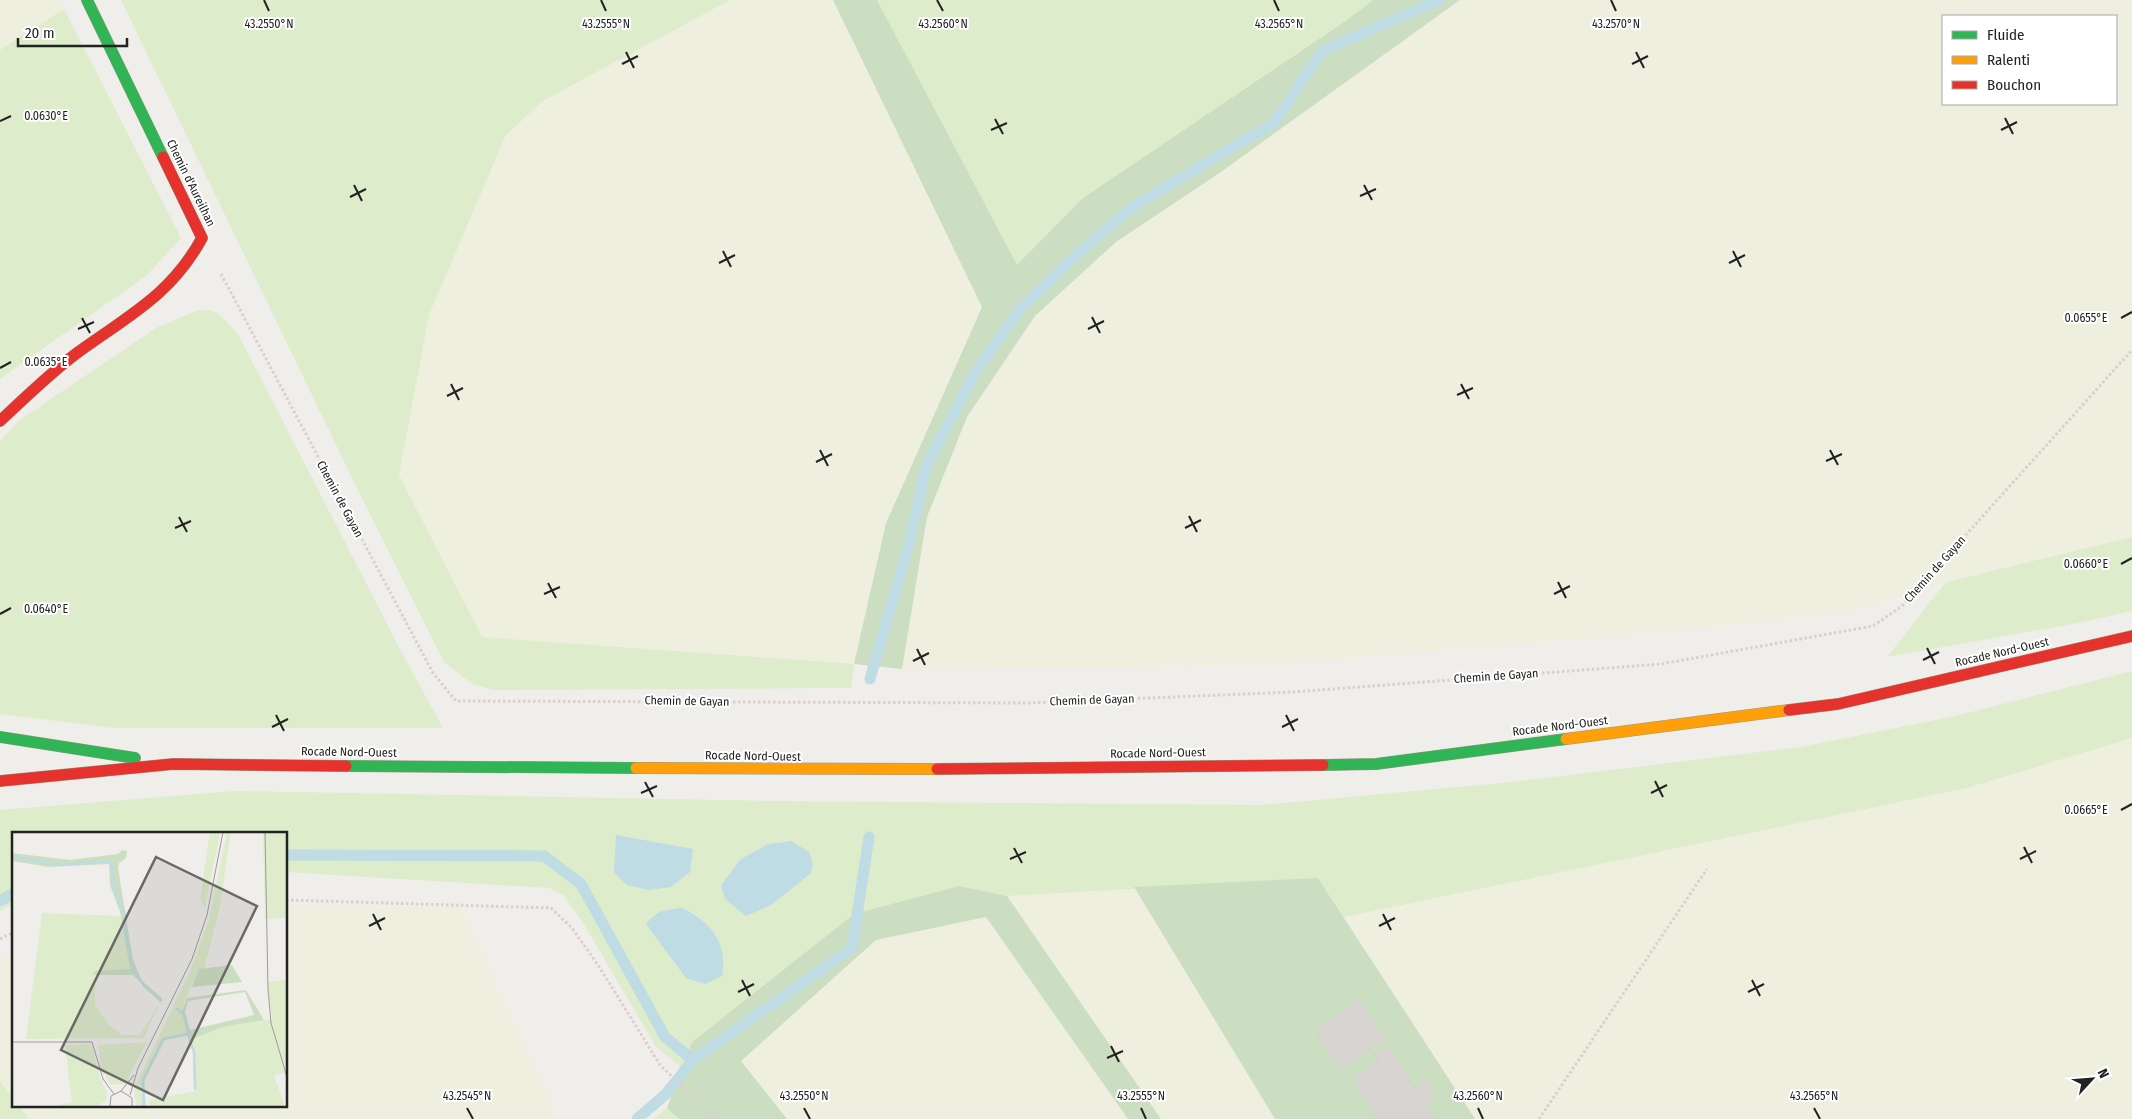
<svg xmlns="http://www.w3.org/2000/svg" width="2132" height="1119" viewBox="0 0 2132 1119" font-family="'Fira Sans Condensed',sans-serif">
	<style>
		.farmland { fill: #efefdf; fill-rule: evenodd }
		.grass { fill: #ddeccb; fill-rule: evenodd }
		.forest { fill: #cbdec1 }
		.water { fill: #bfdbe3 }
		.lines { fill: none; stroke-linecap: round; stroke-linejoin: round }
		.stream { stroke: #bfdbe3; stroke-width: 11 }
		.building { fill: #d7d4d2; stroke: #d3d0cc }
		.fast-casing { stroke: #999a82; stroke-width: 12 }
		.slow-casing { stroke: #999a82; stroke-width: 12 }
		.jam-casing { stroke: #999a82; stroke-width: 12 }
		.path { stroke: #dccecd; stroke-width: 3; stroke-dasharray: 2.5 2.5; stroke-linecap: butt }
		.fast { stroke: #30b455; stroke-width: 11 }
		.slow { stroke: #ff9f0a; stroke-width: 11 }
		.jam { stroke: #e5322d; stroke-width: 11 }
		.ticks { fill: none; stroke: #222; stroke-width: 2 }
		.labels { text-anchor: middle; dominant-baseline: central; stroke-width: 4; stroke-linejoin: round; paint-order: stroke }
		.street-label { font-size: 12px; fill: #222; stroke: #fff }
		.inset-river { fill: none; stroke: #bfdbe3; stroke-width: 2.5 }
		.inset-road { fill: none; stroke: #9e9c9b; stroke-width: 1 }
		.view { fill: #6a6968; fill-opacity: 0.15; stroke: #6a6968; stroke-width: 2.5 }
		.inset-edge { fill: none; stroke: #222; stroke-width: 2.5 }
		.ticks-label { font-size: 12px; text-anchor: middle; fill: #222; stroke: #fff; stroke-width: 4; stroke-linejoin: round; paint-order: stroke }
	</style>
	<rect width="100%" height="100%" fill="#f0eeeb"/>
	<path class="farmland" d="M0,0H60L64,9L0,50Z
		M730,0H833L982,307L886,523L854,664L482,638L398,475L429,315L506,135L543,101Z
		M1460,0H2132V537L1966,576L1850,612L1632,635L1255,666L902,669L927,517L967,417L1035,316L1116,242L1218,174ZM1943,16H2116V104H1943Z
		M2132,738V1119H1475L1344,917L1967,788Z
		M1134,887L1275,1119H1161L1007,896Z
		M286,906L461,907L559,1119H29L18,1105H286Z
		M986,917L1128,1119H787L740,1061L876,940Z
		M14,951V1099L0,1081V958Z"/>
	<path class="grass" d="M121,0H730L543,101L506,135L429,315L399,475L482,637L854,664L851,688L493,690L472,684L444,662L356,486Z
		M877,0H1373L1347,20L1083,198L1017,266Z
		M64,9L181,238L146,276L0,379V50Z
		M210,310L219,314L238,334L402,653L443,728H114L0,714V441L20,420L156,328L196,311Z
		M2132,537V611L2078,623L1887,657L1946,582Z
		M2132,671V738L1967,788L1344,917L1318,878L1007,896L959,886L854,914L692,1042L682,1068L656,1047L582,921L564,896L549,888L286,872V833H14V903L0,911V810L235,791L774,801L1261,805L1512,782L1801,747L1960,715ZM791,841L741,859L768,844Z
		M0,1081L14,1099V1105H18L29,1119H0Z
		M667,1108L679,1119H653Z"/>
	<path class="forest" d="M833,0H877L1017,265L1083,198L1347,20L1373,0H1460L1218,174L1116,242L1035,316L967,417L927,517L902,669L854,664L886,523L982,307Z
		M1318,878L1475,1119H1275L1134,887Z
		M959,886L1007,896L1161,1119H1128L986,917L876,940L741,1061L787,1119H679L667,1108L692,1042L854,914Z"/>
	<path class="water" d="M616,835L693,849L690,872L671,887L649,890L627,885L614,872Z
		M791,841L809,852L813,864L810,874L771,905L746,916L725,899L721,885L741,859L768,844Z
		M682,908C711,922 728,943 722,976L705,984L686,978L646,924C658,910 664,910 682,908Z"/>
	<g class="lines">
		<path class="stream" d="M870,679L909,544L926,466L976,371L1020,309L1075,256L1135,205L1274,123L1322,51L1439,0
			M286,855L544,856L581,884L665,1037L693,1060L852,948L869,837
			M0,901L14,893
			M637,1119L666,1094L693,1060"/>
	</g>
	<path class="building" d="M1360,1001L1385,1039L1340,1068L1316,1030Z
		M1388,1046L1414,1088L1425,1081L1435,1097L1425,1103L1435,1119H1378L1353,1079L1379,1062L1374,1055Z"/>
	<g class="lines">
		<defs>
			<path id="fast" d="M87,0L163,157
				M0,737L135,758
				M1323,765L1376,764L1566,739
				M346,766L636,768"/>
			<path id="slow" d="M1566,739L1789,710
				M636,768L937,769"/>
			<path id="jam" d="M0,421C25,398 50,373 77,353C128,316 171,295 202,238L163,157
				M1789,710L1838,704L2132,636
				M937,769L1323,765
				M0,781L173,764L346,766"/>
		</defs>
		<use href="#fast" class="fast-casing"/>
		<use href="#slow" class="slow-casing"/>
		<use href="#jam" class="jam-casing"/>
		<path class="path" d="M221,274L433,673L456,701L1028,703L1293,692L1661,664L1873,626L1902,606L2132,350
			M286,900L551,908L572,928L600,968L660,1065L716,1119
			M0,939L14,932
			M1539,1119L1707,869"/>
		<use href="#fast" class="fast"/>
		<use href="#slow" class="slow"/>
		<use href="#jam" class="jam"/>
	</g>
	<path class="ticks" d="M264,0L269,11M601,0L606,11M937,0L943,11M1274,0L1279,11M1611,0L1616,11M626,52L634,68M1636,52L1644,68M622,64L638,56M1632,64L1648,56M2005,118L2013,134M995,119L1003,134M0,121L11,116M991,130L1007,123M2001,130L2017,122M354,185L362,201M1364,185L1372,200M1360,196L1376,189M350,197L366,189M723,251L731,267M1733,251L1741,267M719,263L735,255M1729,263L1745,255M1092,317L1100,333M82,318L90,333M2121,318L2132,312M78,329L94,322M1088,329L1104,321M0,368L11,362M451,384L459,400M1461,384L1469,399M1457,395L1473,388M447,396L463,388M820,450L828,466M1830,450L1838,465M1826,461L1842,454M816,462L832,454M1189,516L1197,532M179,517L187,532M175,528L191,521M1185,528L1201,520M2121,564L2132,558M1558,582L1566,598M548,583L556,598M544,594L560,587M1554,594L1570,586M0,614L11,608M1927,648L1935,664M917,649L925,665M1923,660L1939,652M913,661L929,653M276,715L284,731M1286,715L1294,731M272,727L288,719M1282,727L1298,719M1655,781L1663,797M645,782L653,797M641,793L657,786M1651,793L1667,785M2121,810L2132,804M2024,847L2032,863M1014,848L1022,863M1010,859L1026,852M2020,859L2036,851M373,914L381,930M1383,914L1391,930M369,926L385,918M1379,926L1395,918M742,980L750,996M1752,980L1760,996M738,992L754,984M1748,992L1764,984M1111,1046L1119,1062M1107,1058L1123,1051M467,1108L473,1119M804,1108L810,1119M1141,1108L1146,1119M1478,1108L1483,1119M1814,1108L1820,1119"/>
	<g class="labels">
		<g class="street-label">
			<text transform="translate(191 183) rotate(64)">Chemin d'Aureilhan</text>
			<text transform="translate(340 499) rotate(62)">Chemin de Gayan</text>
			<text transform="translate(1935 569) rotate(-48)">Chemin de Gayan</text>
			<text transform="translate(2002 652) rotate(-13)">Rocade Nord-Ouest</text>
			<text transform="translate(1496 676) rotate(-4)">Chemin de Gayan</text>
			<text transform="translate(1092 700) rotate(-2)">Chemin de Gayan</text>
			<text transform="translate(687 701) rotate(1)">Chemin de Gayan</text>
			<text transform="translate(1560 726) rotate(-7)">Rocade Nord-Ouest</text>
			<text transform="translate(349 752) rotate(1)">Rocade Nord-Ouest</text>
			<text transform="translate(1158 753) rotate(-1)">Rocade Nord-Ouest</text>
			<text transform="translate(753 756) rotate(1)">Rocade Nord-Ouest</text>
		</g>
	</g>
	<g transform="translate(12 832)">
		<rect width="275" height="275" fill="#f0eeeb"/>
		<path d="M198,0H208L193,76L188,67ZM215,0H219L208,75L192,137L187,138L172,171L177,204L154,208L132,250L134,275H124L122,257L178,139L197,88ZM251,0H275V86L253,87ZM30,81L108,84L119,138L83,139V173L97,193L110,203H128L148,170L132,206L14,207ZM275,148V249L272,241L262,243L273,275H138L137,268L184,259L180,207L210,195L260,187L255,150ZM135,210L113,252L99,253L88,235L87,213ZM79,212L88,246L95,261L94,268L85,275H39L60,270L53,213Z" fill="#ddeccb"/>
		<path d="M110,18L115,19L114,26L107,31L106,36L121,128L130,149L150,166L148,170L121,143H81L83,139L118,137L108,80L98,53L97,32L37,35L0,29V21L58,28L106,22ZM220,133L230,150L180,155L187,137ZM234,158L252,188L210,195L180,207L175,202L170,181L175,166ZM233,160L242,183L178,198L173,180L176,169Z" fill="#cbdec1" fill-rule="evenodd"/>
		<path class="inset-river" d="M0,25L48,33L98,29L104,62L113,83V101L123,139L133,155L150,169M176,202L182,220L183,258M132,275L131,248L151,207L176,202L173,183L164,176"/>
		<path class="inset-road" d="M253,0L256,157L259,191L275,245M0,210H80L91,247L102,262M109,259L122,243M118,263L126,236L180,127L195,83L211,0M98,275L99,264L109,259L120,266V275"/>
		<path class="view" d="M144,25L245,74L151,268L49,218Z"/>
		<rect width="275" height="275" class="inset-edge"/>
	</g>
	<g class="ticks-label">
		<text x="269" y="28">43.2550°N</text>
		<text x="606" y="28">43.2555°N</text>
		<text x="943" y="28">43.2560°N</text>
		<text x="1279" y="28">43.2565°N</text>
		<text x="1616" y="28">43.2570°N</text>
		<text x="46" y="120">0.0630°E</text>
		<text x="2086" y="322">0.0655°E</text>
		<text x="46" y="366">0.0635°E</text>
		<text x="2086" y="568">0.0660°E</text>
		<text x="46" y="613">0.0640°E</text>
		<text x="2086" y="814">0.0665°E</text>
		<text x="467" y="1100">43.2545°N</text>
		<text x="804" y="1100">43.2550°N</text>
		<text x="1141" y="1100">43.2555°N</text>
		<text x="1478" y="1100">43.2560°N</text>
		<text x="1814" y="1100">43.2565°N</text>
	</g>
	<rect x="1942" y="15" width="175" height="90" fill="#ffffff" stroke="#a7a7a7"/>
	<rect x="1952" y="31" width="25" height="8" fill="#30b455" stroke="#a7a7a7"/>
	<text x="1987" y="40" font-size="15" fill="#222222">Fluide</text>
	<rect x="1952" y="56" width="25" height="8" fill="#ff9f0a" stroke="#a7a7a7"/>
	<text x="1987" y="65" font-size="15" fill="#222222">Ralenti</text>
	<rect x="1952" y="81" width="25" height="8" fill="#e5322d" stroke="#a7a7a7"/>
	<text x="1987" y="90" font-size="15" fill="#222222">Bouchon</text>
	<g transform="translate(2092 1079) rotate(64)" stroke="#ffffff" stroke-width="4" paint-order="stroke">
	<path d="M0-4L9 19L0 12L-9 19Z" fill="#222222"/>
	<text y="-8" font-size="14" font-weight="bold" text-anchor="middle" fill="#222222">N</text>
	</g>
	<path d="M18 38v8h109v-8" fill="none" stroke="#222222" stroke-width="2.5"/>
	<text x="25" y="38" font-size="15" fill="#222222" stroke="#ffffff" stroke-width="4" paint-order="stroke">20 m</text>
</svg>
